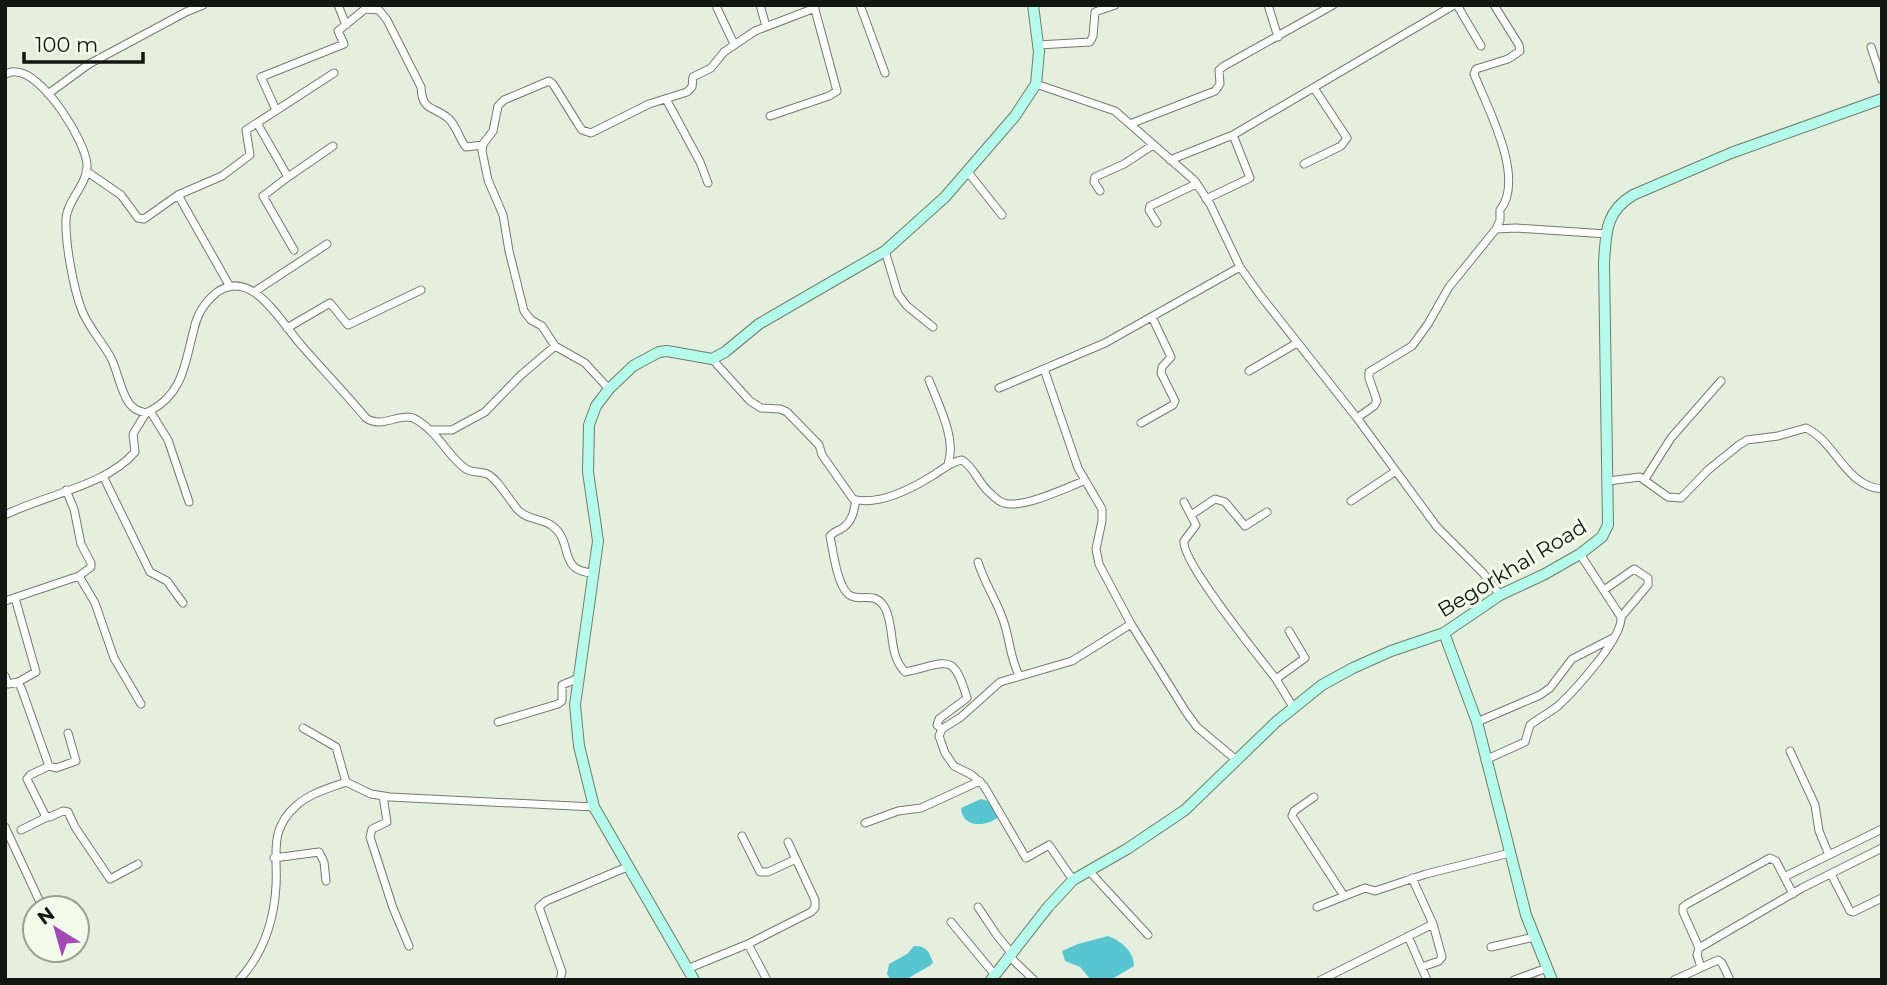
<svg xmlns="http://www.w3.org/2000/svg" width="1887" height="985" viewBox="0 0 1887 985" font-family="Montserrat,sans-serif">
	<style>
		.water { fill: #58c6d0 }
		.lines { fill: none; stroke-linecap: round; stroke-linejoin: round }
		.street-casing { stroke: #727c6c; stroke-width: 9 }
		.secondary-casing { stroke: #727c6c; stroke-width: 12 }
		.street { stroke: #fff; stroke-width: 7 }
		.secondary { stroke: #b5fbeb; stroke-width: 10 }
		.labels { text-anchor: middle; dominant-baseline: central; stroke-width: 6; stroke-linejoin: round; paint-order: stroke }
		.street-label { font-size: 21px; fill: #131711; stroke: #f1fcea }
	</style>
	<rect width="100%" height="100%" fill="#e4efdd"/>
	<path class="water" d="M981,799L994,803L1000,816C988,827 962,829 961,808Z
		M1108,936C1121,941 1134,951 1134,966L1112,979L1091,980L1080,967L1065,961L1062,951L1078,944Z
		M914,946C927,946 929,952 933,962L931,965L905,980H891L887,974L889,964L907,954Z"/>
	<g class="lines">
		<defs>
			<path id="street" d="M338,5L346,25
				M760,5L766,26
				M860,5L885,73
				M1268,5L1278,37
				M1457,5L1481,46
				M717,8L734,44
				M1038,45L1090,42L1093,36L1095,12L1115,5
				M1871,47L1882,80
				M5,74C9,73 12,71 16,72C42,72 86,141 87,165C88,184 67,200 66,219C65,242 73,286 81,308C87,326 102,341 111,358C118,372 120,390 129,403C133,409 138,411 146,413L150,411C184,393 185,362 194,329C197,314 204,303 216,293C252,266 281,323 302,346C323,370 345,393 366,418C383,430 401,410 417,420C440,434 448,457 466,469C472,473 480,471 487,474C497,478 510,501 518,510C527,520 541,518 551,525C575,541 556,571 593,573
				M1036,84L1115,111L1195,181L1210,204L1240,267L1260,295L1357,418L1437,527L1483,573L1500,595
				M48,94L89,64L186,12L203,5
				M666,99L700,162L708,183
				M276,110L261,77L344,44L338,31L365,9L379,10L387,20L421,87C422,112 434,106 448,118C457,126 459,139 466,147L483,145
				M770,116L829,96L837,91L814,6
				M257,123L288,177L333,146
				M1130,124L1215,91L1220,84L1219,70L1224,66L1333,5
				M1170,160L1233,135L1454,5
				M1304,164L1341,146L1347,138L1314,88
				M86,171L121,195L138,218L144,219L178,195L222,176L250,155L246,130L334,73
				M967,171L1002,215
				M288,177L263,196L294,250
				M1100,191L1094,182L1095,177L1124,164L1153,145
				M178,195L229,285
				M1206,199L1250,178L1233,135
				M1157,223L1149,210L1150,206L1196,184
				M1496,229L1516,228L1607,234
				M885,251L898,294L907,306L933,327
				M254,292L327,244
				M287,328L330,303L348,325L421,290
				M712,359L750,401L761,408L780,409L787,412L819,445L822,455L853,499C878,506 911,489 932,476C942,470 950,462 962,460C975,468 978,483 990,493C993,496 1000,502 1004,503C1023,509 1065,488 1084,481
				M1044,369L1078,468L1102,509V521L1096,549L1099,564L1131,624L1186,712L1197,727L1235,759
				M1249,371L1297,343
				M929,380C938,404 957,439 948,464
				M999,388L1105,343L1240,267
				M609,389L585,363L555,346L542,326L531,320L524,311L509,251L503,215L488,180L482,151L483,144L493,131L498,106L504,100L549,81L553,84L578,124L582,130L591,133L649,104L687,92L692,87L693,77L711,68L724,52L755,31L815,8
				M150,411L168,440L189,502
				M1357,418L1374,406L1377,401L1369,378V372L1412,346L1428,324L1449,287L1496,229L1500,220V210C1526,178 1487,107 1474,74L1476,69L1508,59L1520,51L1519,45L1494,5
				M1141,423L1173,405L1175,401L1161,373L1162,367L1171,357L1152,317
				M432,430H452L485,412L521,375L555,346
				M103,476L150,572L167,581L183,603
				M1645,479L1671,438L1721,381
				M1608,481L1640,477L1668,497L1681,498L1708,470L1739,445L1747,440L1778,436L1806,428C1836,442 1845,486 1882,489
				M856,500C854,510 853,520 844,527C839,531 834,531 830,536C833,551 837,584 848,594C859,604 876,588 886,610C895,631 888,654 905,672C948,663 953,651 967,698L939,719L937,725L942,729
				M1351,501L1396,471
				M1184,502L1196,525L1184,541C1181,561 1259,657 1276,679
				M5,515C44,495 106,486 135,452L133,434L146,413
				M1191,515L1215,499L1225,502L1245,526L1267,512
				M978,562C984,582 995,598 1002,617C1010,636 1009,656 1019,675
				M79,576L95,603L114,658L141,704
				M1604,590L1634,569L1648,578V585L1621,617
				M15,598L36,672L18,682
				M5,601L79,576L91,567V563L81,544L74,509L66,490
				M1289,631L1305,658L1276,679L1293,707
				M5,676L8,684L18,682L22,690L49,766L30,775L27,779L45,815L50,817L63,811L68,812L75,827L110,879L138,864
				M498,722L558,704L562,701V685L579,678
				M1477,722L1540,695L1550,688L1572,659L1613,638
				M303,728L336,747L346,782
				M1790,751L1815,805L1819,831L1829,855
				M1485,760L1525,742L1530,725C1539,718 1549,713 1558,706C1574,691 1623,638 1621,617L1580,554
				M49,766L56,768L76,761L68,733
				M383,796L387,822L372,829L370,837L393,908L409,946
				M1314,797L1294,811L1292,816L1344,896
				M865,823L898,811L921,808L980,781
				M5,827L39,900
				M21,830L47,817
				M742,836L760,872H768L796,859
				M274,858L319,852L324,862L326,881
				M1090,872L1148,935
				M1831,874L1850,911L1853,912L1882,898
				M1784,877L1882,829
				M1073,880L1049,845L1026,858L984,786L972,775L954,766L945,753L939,736L942,729L961,717L1000,682L1072,661L1131,624
				M978,907L996,934L1012,954
				M1317,907L1365,888L1375,891L1426,874L1510,853
				M951,922L995,975
				M1408,936L1427,980
				M748,944L767,980
				M1491,947L1534,937
				M1699,948L1683,912V907L1687,904L1770,858L1776,861L1793,894
				M1010,957L1034,980
				M1422,967L1439,961L1442,957L1433,924
				M1701,967L1697,955L1699,948L1802,888L1882,848
				M687,969L748,944L811,912L815,908V900L788,842
				M239,980C263,954 274,921 276,886C278,855 268,830 297,805C310,793 330,788 346,782L371,794L390,797L594,807
				M560,980L562,972L539,907L546,901L627,867
				M1321,980L1433,924L1412,878
				M1514,980L1547,968
				M1674,980L1718,960L1722,963L1730,980"/>
			<path id="secondary" d="M1444,633L1477,722L1526,915L1552,980
				M694,980L594,807L579,746L575,705L598,541L588,472L589,425L596,406L609,389L633,366L659,352L667,351L712,359L725,352L759,324L885,251L945,197L1015,116L1036,84L1039,52L1033,5
				M991,980L1048,907L1073,880L1127,849L1185,810L1276,722L1322,685L1353,668L1391,651L1444,633L1500,595L1545,574L1580,554L1602,537L1608,525L1604,263C1606,233 1605,212 1633,195L1731,153L1882,99"/>
		</defs>
		<use href="#street" class="street-casing"/>
		<use href="#secondary" class="secondary-casing"/>
		<use href="#street" class="street"/>
		<use href="#secondary" class="secondary"/>
	</g>
	<g class="labels">
		<g class="street-label">
			<text transform="translate(1512 568) rotate(-31)">Begorkhal Road</text>
		</g>
	</g>
	<rect width="1887" height="985" fill="none" stroke="#131711" stroke-width="14"/>
	<g transform="translate(56 929) rotate(323)"><circle r="33" fill="#f1fcea" stroke="#98a093" stroke-width="2"/>
	<path d="M0-5L12 26L0 18L-12 26Z" fill="#a44ab5"/>
	<text y="-10" font-size="19" font-weight="bold" text-anchor="middle" fill="#131711">N</text>
	</g>
	<path d="M24 52v10h119v-10" fill="none" stroke="#131711" stroke-width="3.5"/>
	<text x="35" y="52" font-size="21" fill="#131711" stroke="#f1fcea" stroke-width="5" paint-order="stroke">100 m</text>
</svg>
